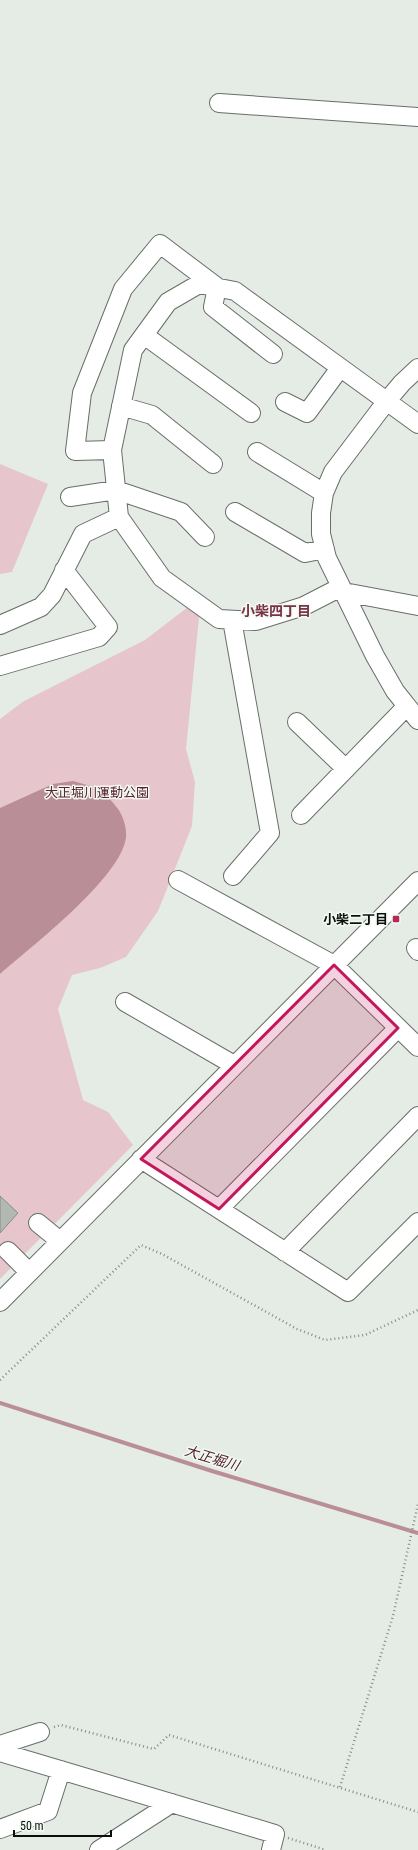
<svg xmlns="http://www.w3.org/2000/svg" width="418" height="1850" viewBox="0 0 418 1850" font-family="'Roboto Condensed','Noto Sans JP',sans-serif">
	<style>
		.green { fill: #e6c6cc }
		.water { fill: #ba8e96 }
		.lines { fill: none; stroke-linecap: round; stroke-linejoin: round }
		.stream { stroke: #ba8e96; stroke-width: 4 }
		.building { fill: #b1b9b2; stroke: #858c86 }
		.minor-casing { stroke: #686e68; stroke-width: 20 }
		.path { stroke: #868b86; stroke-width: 2.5; stroke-dasharray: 1 3; stroke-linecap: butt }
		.minor { stroke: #fff; stroke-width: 18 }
		.marked { fill: #c2185b; fill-opacity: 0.2; stroke: #c2185b; stroke-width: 3; stroke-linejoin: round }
		.poi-dot { fill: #b72859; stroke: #f1f9f2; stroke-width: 1.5 }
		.labels { text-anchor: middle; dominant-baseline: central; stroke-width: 3; stroke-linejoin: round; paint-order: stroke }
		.park-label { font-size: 13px; fill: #5a2231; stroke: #f1f9f2 }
		.poi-label { font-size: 13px; font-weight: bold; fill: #0c0e0c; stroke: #f1f9f2; text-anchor: end }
		.neighbourhood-label { font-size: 14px; font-weight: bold; fill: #7a3346; stroke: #f1f9f2 }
		.water-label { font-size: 14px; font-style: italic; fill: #541d2c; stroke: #f1f9f2 }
	</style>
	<rect width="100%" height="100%" fill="#e4ece5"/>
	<path class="green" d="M0,464L48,484L12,572L0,574Z
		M201,597L186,749L195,782L192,826L158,911L126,957L100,968L72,975L58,1009L83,1100L108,1112L133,1145L0,1279V719L24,701L145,640Z"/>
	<path class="water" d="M73,781C93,786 106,792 118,809C123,816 127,828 126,837C122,877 31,947 0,974V808L53,784Z"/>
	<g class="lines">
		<path class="stream" d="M0,1403L212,1471L418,1533"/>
	</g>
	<path class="building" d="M0,1196L18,1213L0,1233Z"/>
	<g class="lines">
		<defs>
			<path id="minor" d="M219,103L418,117
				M144,335L251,413
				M418,368L402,383L386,402L333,472L324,493L321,513V534L327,558L375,656L395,691L418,720
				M285,402L307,413L340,368
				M121,406L152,415L213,464
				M112,450L75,451L82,393L123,289L160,244L217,287L213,307L273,354
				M257,452L324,493
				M70,497L116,490L181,512L205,537
				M235,512L305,553L325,549
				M341,587L304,606L256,621L219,619L162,578L119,517L112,450L133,350L168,302L199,284L235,291L418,424
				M344,592L418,606
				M232,620L270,833L233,876
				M0,625L41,607L52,595L83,534L119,517
				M0,666L99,637L108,627L64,570
				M297,722L346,769
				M301,815L407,706
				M178,880L334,965L418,1047
				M416,948L418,951
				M125,1002L234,1065
				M141,1159L348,1292L418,1222
				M219,1209L398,1028
				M38,1223L60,1241
				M8,1251L29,1272
				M285,1252L418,1116
				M0,1302L418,881
				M0,1745L40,1732
				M0,1752L275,1834L271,1850
				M0,1829L48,1811L61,1770
				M99,1850L172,1803"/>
		</defs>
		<use href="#minor" class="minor-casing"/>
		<path class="path" d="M0,1380L141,1245L162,1254L297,1329L325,1340L365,1335L418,1310
			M54,1727L61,1725L154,1749L169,1735L418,1812
			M340,1787L393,1616L418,1504
			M288,1838L326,1850"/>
		<use href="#minor" class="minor"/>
	</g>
	<path class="marked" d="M334,965L398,1028L219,1209L141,1159Z"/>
	<rect class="poi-dot" x="392" y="915" width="8" height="8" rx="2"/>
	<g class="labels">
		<g class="park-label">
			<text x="97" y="792">大正堀川運動公園</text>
		</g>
		<g class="poi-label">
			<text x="388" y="919">小柴二丁目</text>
		</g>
		<g class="neighbourhood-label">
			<text x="276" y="611">小柴四丁目</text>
		</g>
		<g class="water-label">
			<text transform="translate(212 1458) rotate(17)">大正堀川</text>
		</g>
	</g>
	<path d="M14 1830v6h97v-6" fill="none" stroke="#0c0e0c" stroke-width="2"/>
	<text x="20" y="1830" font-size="12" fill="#0c0e0c" stroke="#f1f9f2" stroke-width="3" paint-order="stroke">50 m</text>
</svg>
